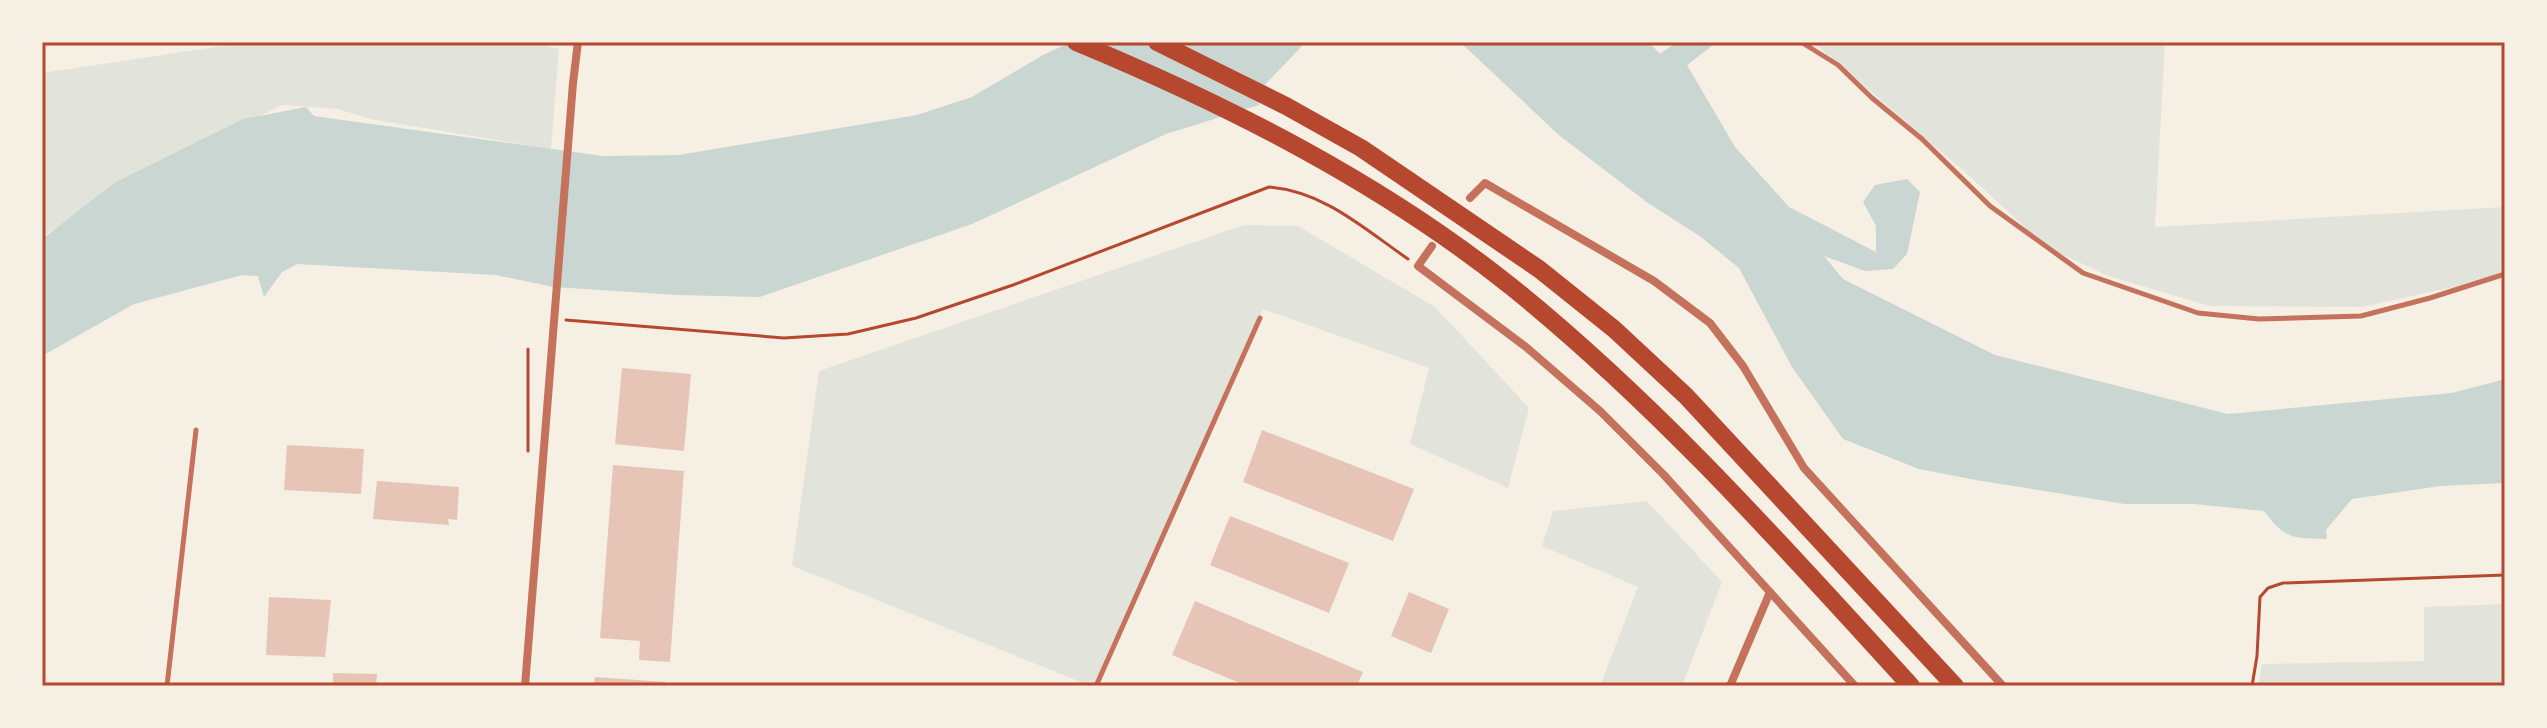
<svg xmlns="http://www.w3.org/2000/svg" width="2547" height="728" viewBox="0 0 2547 728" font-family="'Noto Sans',sans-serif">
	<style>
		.green { fill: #e2e4dc }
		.water { fill: #c9d6d2 }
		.building { fill: #e6c5b7 }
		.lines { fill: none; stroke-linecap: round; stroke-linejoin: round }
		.path { stroke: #b5482f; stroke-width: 3 }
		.service { stroke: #c5725c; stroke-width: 5 }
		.minor { stroke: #c5725c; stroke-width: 8 }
		.trunk { stroke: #b5482f; stroke-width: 18 }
		.neatline { fill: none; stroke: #b5482f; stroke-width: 3 }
	</style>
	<rect width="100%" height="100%" fill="#f6efe4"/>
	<path class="green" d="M249,42H531L559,49L551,149L370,119L338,109L282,105L114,189L42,237V73Z
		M1813,42H2165L2155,227L2505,207V269L2482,281L2361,307L2210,306L2108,276L2045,246L1965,172Z
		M1244,225L1298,226L1435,307L1529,408L1508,488L1410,444L1429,368L1263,309L1096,686H1091L792,566L819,371Z
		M1647,501L1722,582L1682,686H1600L1638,587L1542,546L1553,511Z
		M2505,604V686H2258L2262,664L2424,661V607Z"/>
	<path class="water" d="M1071,42H1346L1303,45L1257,93L1259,105L1166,134L972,224L760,297L678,295L554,287L496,275L297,264L282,272L264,297L258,276L242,275L134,304L42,356V239L114,183L243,119L306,107L314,116L603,156L679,155L917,115L972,97L1043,55Z
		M1460,42H1649L1660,54L1677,42H1717L1687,65L1735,147L1789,207L1876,252V226L1863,202L1875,185L1907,179L1920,192L1907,254L1893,269L1865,271L1824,256L1843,279L1995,355L2228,414L2452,393L2505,379V483L2440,486L2352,499L2326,530L2327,539C2292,538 2286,540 2264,511L2194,504H2125L1976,480L1919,469L1843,439L1792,367L1739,268L1701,237L1648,203L1560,136Z"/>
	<path class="building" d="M622,368L691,374L684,451L615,444Z
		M1262,430L1414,489L1393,541L1243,482Z
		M287,445L364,449L361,494L284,490Z
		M613,465L684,471L670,662L639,660L640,641L600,638Z
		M377,481L459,487L457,520L448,519L449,525L373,519Z
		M1230,516L1349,563L1329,613L1210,565Z
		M1409,592L1449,609L1431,653L1391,636Z
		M269,597L331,600L325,657L266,655Z
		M1195,601L1363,672L1357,686H1247L1172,655Z
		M333,673L377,674L376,686H333Z
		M595,677L666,682V686H594Z"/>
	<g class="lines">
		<path class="path" d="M566,320L784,338L848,334L916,318L1013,285L1269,187C1325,192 1363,228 1408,259
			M528,349V451
			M2252,686L2257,656L2260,597L2268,588L2283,583L2505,575"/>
		<path class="service" d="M1801,42L1838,65L1872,98L1922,139L1990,206L2083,273L2198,313L2259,319L2361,316L2430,298L2505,274
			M167,686L196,430
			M1096,686L1260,318"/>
		<path class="minor" d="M1470,198L1485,183L1654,281L1710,323L1743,366L1804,468L2003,686
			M1432,246L1418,266L1526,347L1600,411L1664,475L1855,686
			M525,686L573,83L578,42
			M1730,686L1770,592"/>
		<path class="trunk" d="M1076,42C1230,106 1382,183 1513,288C1659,406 1784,547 1911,686
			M1157,42L1286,106L1361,148L1539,269L1614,329L1686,396L1955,686"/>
	</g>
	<rect width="2547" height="728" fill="none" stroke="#f6efe4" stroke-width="88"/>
	<rect x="44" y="44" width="2459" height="640" class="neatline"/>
</svg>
